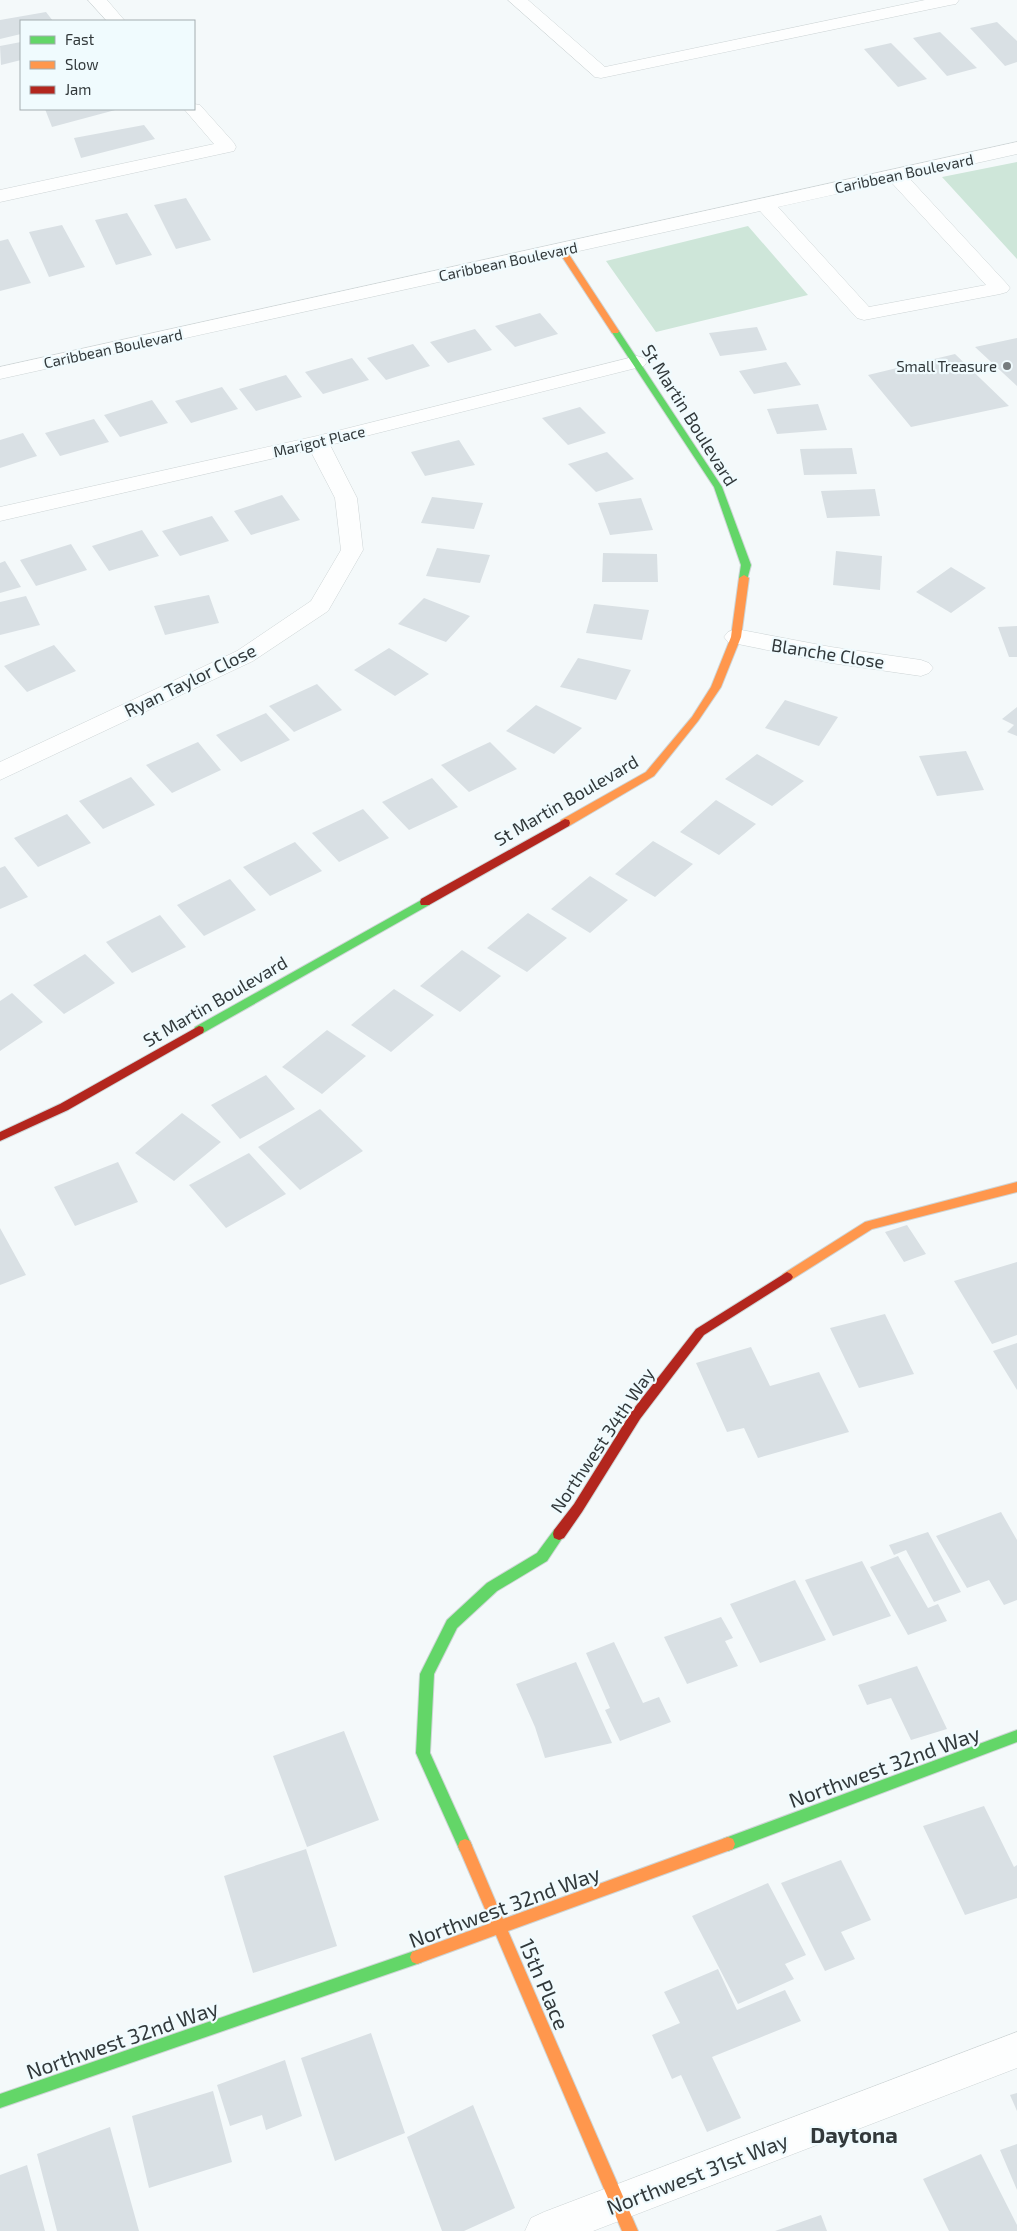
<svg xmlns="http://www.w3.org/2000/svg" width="1017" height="2231" viewBox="0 0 1017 2231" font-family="'Exo 2',sans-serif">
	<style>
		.green { fill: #cee6d9 }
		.building { fill: #d9e0e4 }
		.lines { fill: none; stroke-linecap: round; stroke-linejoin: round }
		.street-casing { stroke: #ced5d6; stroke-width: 1 }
		.fast-casing { stroke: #ced5d6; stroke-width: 2 }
		.slow-casing { stroke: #ced5d6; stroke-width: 2 }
		.jam-casing { stroke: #ced5d6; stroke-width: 2 }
		.street { fill: #fdfefe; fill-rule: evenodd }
		.fast { fill: #63d668; fill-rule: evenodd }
		.slow { fill: #ff974d; fill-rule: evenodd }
		.jam { fill: #b3261e; fill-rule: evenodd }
		.poi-dot { fill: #767c7e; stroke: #f0fbfe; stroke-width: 2 }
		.labels { text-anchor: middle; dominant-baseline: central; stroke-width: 4.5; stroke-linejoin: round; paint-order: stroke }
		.far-street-label { font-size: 15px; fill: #32393b; stroke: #f0fbfe }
		.far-poi-label { font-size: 15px; fill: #32393b; stroke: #f0fbfe; text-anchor: end }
		.street-label { font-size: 18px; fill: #32393b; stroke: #f0fbfe }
		.near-street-label { font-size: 21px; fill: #32393b; stroke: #f0fbfe }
		.near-neighbourhood-label { font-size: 22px; font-weight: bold; fill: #32393b; stroke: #f0fbfe }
	</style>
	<rect width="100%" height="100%" fill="#f4f9fa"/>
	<path class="green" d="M1017,162V259L942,177Z
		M748,226L808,295L656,332L606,261Z"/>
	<path class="building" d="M46,12L53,21H21V34L0,39V20Z
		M997,22L1017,41V62L1005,66L970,28Z
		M940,32L977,68L947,76L913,38Z
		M21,42V60L1,65L0,46Z
		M891,43L927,79L898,87L864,49Z
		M45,109H119L52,127Z
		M144,125L155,139L81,158L74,138Z
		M186,198L211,240L176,249L154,205Z
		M127,213L152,255L116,265L95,220Z
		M62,225L85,267L49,277L29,232Z
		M8,239L31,283L0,291V241Z
		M540,313L558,334L515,347L495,326Z
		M757,327L767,350L720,356L709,333Z
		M475,329L492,350L448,363L430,342Z
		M1017,338V386L975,347Z
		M413,344L430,366L386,380L367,358Z
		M955,354L1009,406L911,427L868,375Z
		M352,358L369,380L323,394L305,372Z
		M786,362L801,385L754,394L739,371Z
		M286,375L302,397L256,411L239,389Z
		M222,387L238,409L191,423L175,401Z
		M152,400L168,423L120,437L104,415Z
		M818,404L827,430L777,434L767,409Z
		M580,407L606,433L568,445L542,418Z
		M94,419L109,442L60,456L45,433Z
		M23,433L37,456L0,468V440Z
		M459,440L475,465L425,476L411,452Z
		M852,448L857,474L804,475L800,449Z
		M607,452L634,479L596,492L568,464Z
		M875,489L880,516L827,518L821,491Z
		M282,495L300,520L251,535L234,511Z
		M432,497L483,503L474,529L421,523Z
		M641,498L653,530L610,535L598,503Z
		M212,516L229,541L180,556L162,531Z
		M142,530L159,556L109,571L92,546Z
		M71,544L87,570L36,586L20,560Z
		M437,548L490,555L480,583L426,576Z
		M836,551L882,556L880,590L833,585Z
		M603,553L657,554L658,582H602Z
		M5,561L21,587L0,593V563Z
		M951,567L986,588L951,613L916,592Z
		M209,595L219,623L165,635L154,606Z
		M26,596L40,625L0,635V602Z
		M424,598L470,616L446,642L398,624Z
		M594,604L649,610L642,640L586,633Z
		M1017,626V657H1009L998,627Z
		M54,645L76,671L27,692L4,666Z
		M389,648L429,674L395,696L354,670Z
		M578,658L631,670L616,700L560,687Z
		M317,684L342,710L294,732L269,706Z
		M785,700L838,717L819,746L765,728Z
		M536,705L582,728L554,754L506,731Z
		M1017,707V736L1007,732L1014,725L1002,719Z
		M266,713L290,740L241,762L216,735Z
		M198,742L221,770L172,793L146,765Z
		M490,742L517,769L469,792L441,765Z
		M966,751L984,790L937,796L919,756Z
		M757,754L804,781L772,806L725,779Z
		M131,777L155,805L103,829L79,801Z
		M432,778L458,807L409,830L382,802Z
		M716,800L756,824L719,855L680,832Z
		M363,809L389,838L339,862L312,833Z
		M67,814L91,843L38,867L14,838Z
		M653,841L693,864L655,897L615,874Z
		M295,842L322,871L270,896L243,867Z
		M5,866L28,897L0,909V868Z
		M590,876L628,900L590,933L551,909Z
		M230,879L256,910L204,936L177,905Z
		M528,913L567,938L527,972L487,948Z
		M160,915L186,947L132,973L106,942Z
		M462,950L501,976L460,1012L420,986Z
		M85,954L115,983L64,1014L33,985Z
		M394,989L434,1015L391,1052L351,1025Z
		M12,993L43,1022L0,1051V1001Z
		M327,1030L366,1056L322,1094L282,1067Z
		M266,1075L295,1109L240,1139L211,1105Z
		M320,1109L363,1151L300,1190L258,1147Z
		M182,1113L221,1142L174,1181L135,1153Z
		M249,1153L286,1194L226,1228L189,1185Z
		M118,1162L138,1202L75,1226L54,1187Z
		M907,1225L926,1254L904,1262L885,1232Z
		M0,1228L26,1275L0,1285Z
		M1017,1262V1335L992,1344L954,1281Z
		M885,1314L914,1374L859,1388L830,1328Z
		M1017,1343V1390L993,1351Z
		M751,1347L770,1386L819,1372L849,1432L758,1458L744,1428L727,1432L696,1363Z
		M1001,1512L1017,1540V1600L1004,1605L989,1580L967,1588L936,1536Z
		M928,1532L961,1592L934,1602L906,1550L894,1555L889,1545Z
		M898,1556L928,1608L938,1604L947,1621L908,1635L870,1567Z
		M862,1561L891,1616L833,1636L805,1580Z
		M795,1580L826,1640L760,1663L730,1604Z
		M721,1617L733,1638L725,1641L738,1666L687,1684L664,1637Z
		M614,1642L643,1703L659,1697L671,1722L620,1741L605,1710L610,1708L586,1653Z
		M576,1662L612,1743L545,1758L535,1727L516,1684Z
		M917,1666L947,1729L911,1740L891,1698L867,1705L858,1685Z
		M344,1731L379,1820L307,1847L273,1756Z
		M984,1806L1014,1867L1017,1865V1898L965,1915L923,1826Z
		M306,1849L337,1946L253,1973L224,1876Z
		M841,1860L871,1920L841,1932L855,1959L825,1971L781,1883Z
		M768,1883L806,1955L785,1964L794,1979L738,2004L692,1916Z
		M718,1969L737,2010L785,1990L801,2021L712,2057L741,2118L707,2132L681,2075L672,2079L652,2035L680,2023L664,1992Z
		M371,2033L405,2133L335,2161L301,2058Z
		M285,2060L302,2116L266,2130L262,2115L230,2126L217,2085Z
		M213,2091L232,2162L149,2188L132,2116Z
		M1017,2093V2111L1010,2095Z
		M473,2105L515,2208L464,2231H442L407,2137Z
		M110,2127L139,2231H57L37,2154Z
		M1017,2144V2190L1000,2150Z
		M981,2154L1017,2225V2231H949L923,2179Z
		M27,2165L45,2231H0V2175Z
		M821,2215L827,2231H775Z"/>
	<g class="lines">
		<defs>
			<path id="street" d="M88,0H107L125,21H107Z
				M508,0H528L605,67L925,0H959L956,4L950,5L601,78L595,77Z
				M194,104L200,105L234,143L236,147L234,151L0,202V190L214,144L184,109H194Z
				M1017,142V154L909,178L1007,284L1010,288L1007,292L1000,294L864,320L857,318L760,211L0,379V367ZM891,182L986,285L869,307L778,207Z
				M637,356L644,358L647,362L644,366L330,445L357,498L363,550L328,611L253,661L0,780V762L237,651L311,601L341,550L335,498L310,450L0,521V507L317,436Z
				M736,629L831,647L921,660L929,663L933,668L929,673L921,676L831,663L728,642L724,637L728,632Z
				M1017,2032V2068L593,2231H525L531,2218L544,2212Z"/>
			<path id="fast" d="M615,328L619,331L722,487L751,565L747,580L744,581L739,578L741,565L714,487L611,331Z
				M425,898L430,902L429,905L203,1033H195L194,1030L195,1027Z
				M559,1528L564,1530L565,1534L547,1561L497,1591L457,1628L434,1674L430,1753L472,1846L470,1851L465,1853L460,1851L416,1753L420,1674L447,1620L487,1583L537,1553L554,1530Z
				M1017,1730V1742L728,1851L723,1849L721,1844L723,1839L728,1837Z
				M417,1950L422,1952L424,1957L422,1962L417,1964L0,2108V2094Z"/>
			<path id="slow" d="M558,247H564L619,331L618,333H612L557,249Z
				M744,575L749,578L741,637L721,687L698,721L654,776L569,826H561L560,823L561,820L646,772L692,717L711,687L731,637L739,578Z
				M1017,1182V1192L872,1229L791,1280H783L781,1277L783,1274L865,1222Z
				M728,1837L733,1839L735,1844L733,1849L508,1931L638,2231H622L496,1935L417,1964L412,1962L410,1957L412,1952L491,1923L458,1846L460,1841L465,1839L470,1841L503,1919Z"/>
			<path id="jam" d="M565,819L569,820L570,823L569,826L429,905H421L420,902L421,899Z
				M199,1026L203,1027L204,1030L203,1033L68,1110L0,1141V1132L60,1104Z
				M787,1272L791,1274L793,1277L791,1280L704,1335L640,1419L582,1512L564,1538L559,1540L554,1538L553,1534L554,1530L574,1504L632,1411L696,1329Z"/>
		</defs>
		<use href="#street" class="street-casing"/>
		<use href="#fast" class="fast-casing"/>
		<use href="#slow" class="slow-casing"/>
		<use href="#jam" class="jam-casing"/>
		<use href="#street" class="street"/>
		<use href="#fast" class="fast"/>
		<use href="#slow" class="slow"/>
		<use href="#jam" class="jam"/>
	</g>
	<circle class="poi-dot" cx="1007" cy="366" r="5"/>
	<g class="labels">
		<g class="far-street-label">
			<text transform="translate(904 173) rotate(-12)">Caribbean Boulevard</text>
			<text transform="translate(508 261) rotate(-12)">Caribbean Boulevard</text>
			<text transform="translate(113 348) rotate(-12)">Caribbean Boulevard</text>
			<text transform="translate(319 441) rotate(-13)">Marigot Place</text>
		</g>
		<g class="far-poi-label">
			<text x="997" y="366">Small Treasure</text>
		</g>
		<g class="street-label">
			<text transform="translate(690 415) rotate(58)">St Martin Boulevard</text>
			<text transform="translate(828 653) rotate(9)">Blanche Close</text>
			<text transform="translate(190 680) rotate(-26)">Ryan Taylor Close</text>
			<text transform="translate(566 800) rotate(-30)">St Martin Boulevard</text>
			<text transform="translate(215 1001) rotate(-30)">St Martin Boulevard</text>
			<text transform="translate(602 1440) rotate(-56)">Northwest 34th Way</text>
		</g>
		<g class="near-street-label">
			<text transform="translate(884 1766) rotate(-20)">Northwest 32nd Way</text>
			<text transform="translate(504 1906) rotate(-20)">Northwest 32nd Way</text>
			<text transform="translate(545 1984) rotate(67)">15th Place</text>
			<text transform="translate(122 2039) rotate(-19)">Northwest 32nd Way</text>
			<text transform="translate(697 2173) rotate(-21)">Northwest 31st Way</text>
		</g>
		<g class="near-neighbourhood-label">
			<text x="854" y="2134">Daytona</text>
		</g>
	</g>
	<rect x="20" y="20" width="175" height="90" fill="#f0fbfe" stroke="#a4adb0"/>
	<rect x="30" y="36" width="25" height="8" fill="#63d668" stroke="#a4adb0"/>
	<text x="65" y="45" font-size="15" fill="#32393b">Fast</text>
	<rect x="30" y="61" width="25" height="8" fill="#ff974d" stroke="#a4adb0"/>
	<text x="65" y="70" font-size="15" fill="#32393b">Slow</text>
	<rect x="30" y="86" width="25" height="8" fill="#b3261e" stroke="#a4adb0"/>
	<text x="65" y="95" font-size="15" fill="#32393b">Jam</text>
</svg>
